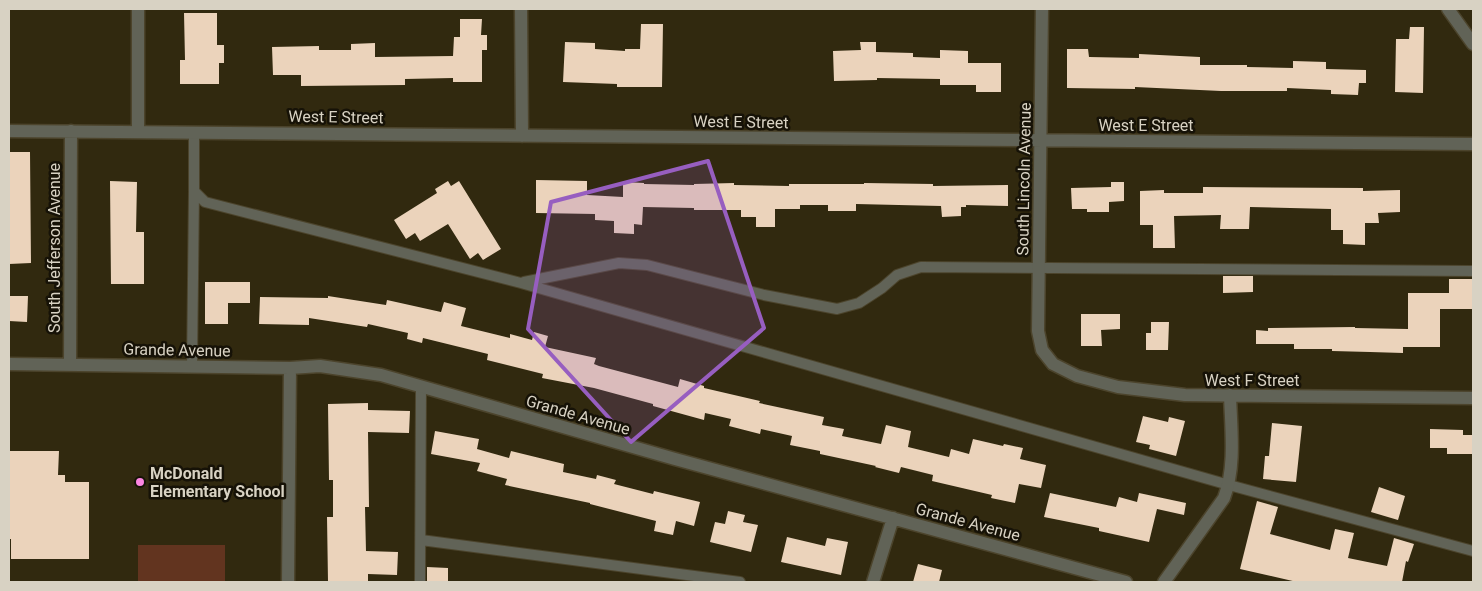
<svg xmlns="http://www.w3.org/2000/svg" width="1482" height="591" viewBox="0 0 1482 591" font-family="Roboto,sans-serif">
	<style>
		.green { fill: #62341f }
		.building { fill: #ebd3bb }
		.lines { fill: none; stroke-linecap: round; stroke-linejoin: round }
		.service-casing { stroke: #4c442c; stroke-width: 12 }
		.minor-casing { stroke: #4c442c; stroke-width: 15 }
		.service { stroke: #616357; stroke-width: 10 }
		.minor { stroke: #616357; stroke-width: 12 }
		.marked { fill: #975ec0; fill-opacity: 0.2; stroke: #975ec0; stroke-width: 4; stroke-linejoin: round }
		.poi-dot { fill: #fd86e2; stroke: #161207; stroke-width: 2 }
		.labels { text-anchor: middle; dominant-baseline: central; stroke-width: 5; stroke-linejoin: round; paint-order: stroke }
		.street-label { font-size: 16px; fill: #d8d2c3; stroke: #161207 }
		.poi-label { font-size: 16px; font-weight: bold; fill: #d8d2c3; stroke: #161207; text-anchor: start }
	</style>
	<rect width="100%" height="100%" fill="#31290f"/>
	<path class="green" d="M138,545H225V582H138Z"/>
	<path class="building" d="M184,13H217V45H224V63H219V84H180V60H185Z
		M460,19H482L481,35H487V50H482V82H453V78L405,79V85L301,86V75H273L272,47L319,46V50H351V44L375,43V57L453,56L454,37H460Z
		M641,24H663L662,87H617V84L563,82L565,42L595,43V49L625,51V49H640Z
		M1410,27H1424L1423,93L1395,92L1396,39H1409Z
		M860,42H876V52L913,53V57L940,58V50L968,51V63H1001V92H976V85H940V79L877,78V80L834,81L833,51L861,50Z
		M1067,49H1088L1089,57L1139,58V54L1200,57V65H1247V67L1293,68V61L1326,62V69L1366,70V83H1359L1358,95L1331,94V90L1287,88V91H1221L1135,87V89L1067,88Z
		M9,152H30L31,263L9,264Z
		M536,180L587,181V195L623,197V182L644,183V184L694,185V184L734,183V185L789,186V184H864V183L933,184V186L1008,185V206L966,205V207H961V216L942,217L941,206L856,204V211H828V205H800V209H775V227H756V217H741V210H694V208L643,207L642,225L634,224V234L614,233V221L595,220V214L536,213Z
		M110,181L137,182L136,232H144V284H111Z
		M448,181L451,186L459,181L501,249L483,260L478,253L470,259L448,224L420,241L415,233L406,239L394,220L437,193L435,189Z
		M1111,182H1124V201L1109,202V212H1087V209H1072L1071,188L1111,187Z
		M1203,187L1363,188V191L1400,190V212L1378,213L1379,223H1365V245L1343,244V230H1331V209L1250,207L1249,229H1220L1221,215L1174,216L1175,248H1153V225H1140V191L1164,190V193H1203Z
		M1223,276H1253V292L1223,293Z
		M1449,279H1473V309H1440V347H1403V353L1370,352L1332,351V349H1294V344H1256V330L1268,331V328L1355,327V328L1408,329V293H1449Z
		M205,282H250V303H228V324H205Z
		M9,296H28L27,322L9,321Z
		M328,296L386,305L387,300L441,312L444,302L466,308L461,326L510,338V334L532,340L534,332L548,336L545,347L596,358L594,364L599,366L678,387L680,379L704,386V388L760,401L759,403L824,417L822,425L844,429L842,436L881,444L886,425L911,431L908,447L949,457L951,449L969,454L973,439L1003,446L1004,444L1023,448L1020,459L1046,465L1041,488L1019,484L1015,503L991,498L992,495L932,481L933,475L901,467L899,473L875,467L876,466L820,454V451L790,445L792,436L761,429L760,434L729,426L731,419L705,413L704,420L653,406V404L594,388L542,378L543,374L487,360L488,354L423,338L422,343L407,339L408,333L368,324L367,327L309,318V325L259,324L260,297L328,298Z
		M1081,314H1120V329L1101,330L1102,346H1081Z
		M1151,322H1169L1168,350H1146V333H1151Z
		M368,403V410L410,411L409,433L368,432L369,507H365L366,551L398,552L397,575L368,574V582H328L327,517H333V480H329L328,404Z
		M1143,416L1168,422L1169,417L1185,421L1176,456L1149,449L1150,445L1136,442Z
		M1272,423L1302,426L1296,482L1263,479L1265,456H1269Z
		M1430,429L1463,430V435H1473V454H1447V448H1430Z
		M435,431L479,439L477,449L509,458L511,451L564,464L563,472L596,479L597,475L616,480L614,484L653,494L654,491L700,502L694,526L676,521L673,535L654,531L656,521L590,504V503L505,485L507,479L477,471L480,463L431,454Z
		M10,451H59L58,475H65V482H89V559H11V539H9Z
		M1379,487L1405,496L1398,520L1371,512Z
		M1050,493L1116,507L1119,497L1137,502L1139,493L1186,503L1184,515L1157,509L1149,542L1099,531V528L1044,517Z
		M1257,501L1278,507L1270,534L1330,550L1335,529L1354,533L1348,558L1387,566L1394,538L1414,544L1408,562L1406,561L1402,582H1297L1240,569Z
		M728,511L745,515L743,522L758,525L751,552L710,542L715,522L725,524Z
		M787,537L825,546L827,538L848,542L841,575L781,562Z
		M918,564L942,570L939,582H913Z
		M427,567L448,568V582H427Z"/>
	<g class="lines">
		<defs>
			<path id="service" d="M194,132V191L205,202L521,283L1229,485L1473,551
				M524,282L619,263L647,265L764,295L837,309L859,303L882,288L897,275L921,267L1473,271
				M192,367L194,191
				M421,540L740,582
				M420,582L421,387"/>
			<path id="minor" d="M138,9V132
				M521,9L522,136
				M1042,9L1038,331L1042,350L1053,364L1077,376L1118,387L1185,395L1473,398
				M1448,9L1473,44
				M9,131L1473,144
				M9,364L290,368L320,366L381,375L675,459L1126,582
				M70,365L71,131
				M288,582L290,368
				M873,582L893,518
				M1164,582L1224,498C1236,466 1231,429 1230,395"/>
		</defs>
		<use href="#service" class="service-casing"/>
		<use href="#minor" class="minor-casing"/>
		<use href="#service" class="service"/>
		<use href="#minor" class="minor"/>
	</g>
	<path class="marked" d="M708,161L764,328L631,442L528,329L551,202Z"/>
	<circle class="poi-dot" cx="140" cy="482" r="5"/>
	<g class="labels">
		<g class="street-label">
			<text transform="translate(336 117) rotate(1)">West E Street</text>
			<text transform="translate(741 122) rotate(1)">West E Street</text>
			<text x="1146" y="125">West E Street</text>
			<text transform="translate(1024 179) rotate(-89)">South Lincoln Avenue</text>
			<text transform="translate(54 248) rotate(-90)">South Jefferson Avenue</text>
			<text transform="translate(177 350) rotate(1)">Grande Avenue</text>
			<text x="1252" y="380">West F Street</text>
			<text transform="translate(578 415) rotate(16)">Grande Avenue</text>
			<text transform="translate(968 522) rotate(15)">Grande Avenue</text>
		</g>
		<g class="poi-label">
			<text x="150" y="473">McDonald<tspan x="150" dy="18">Elementary School</tspan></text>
		</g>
	</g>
	<rect width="1482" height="591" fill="none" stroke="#d8d2c3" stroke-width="20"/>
</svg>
